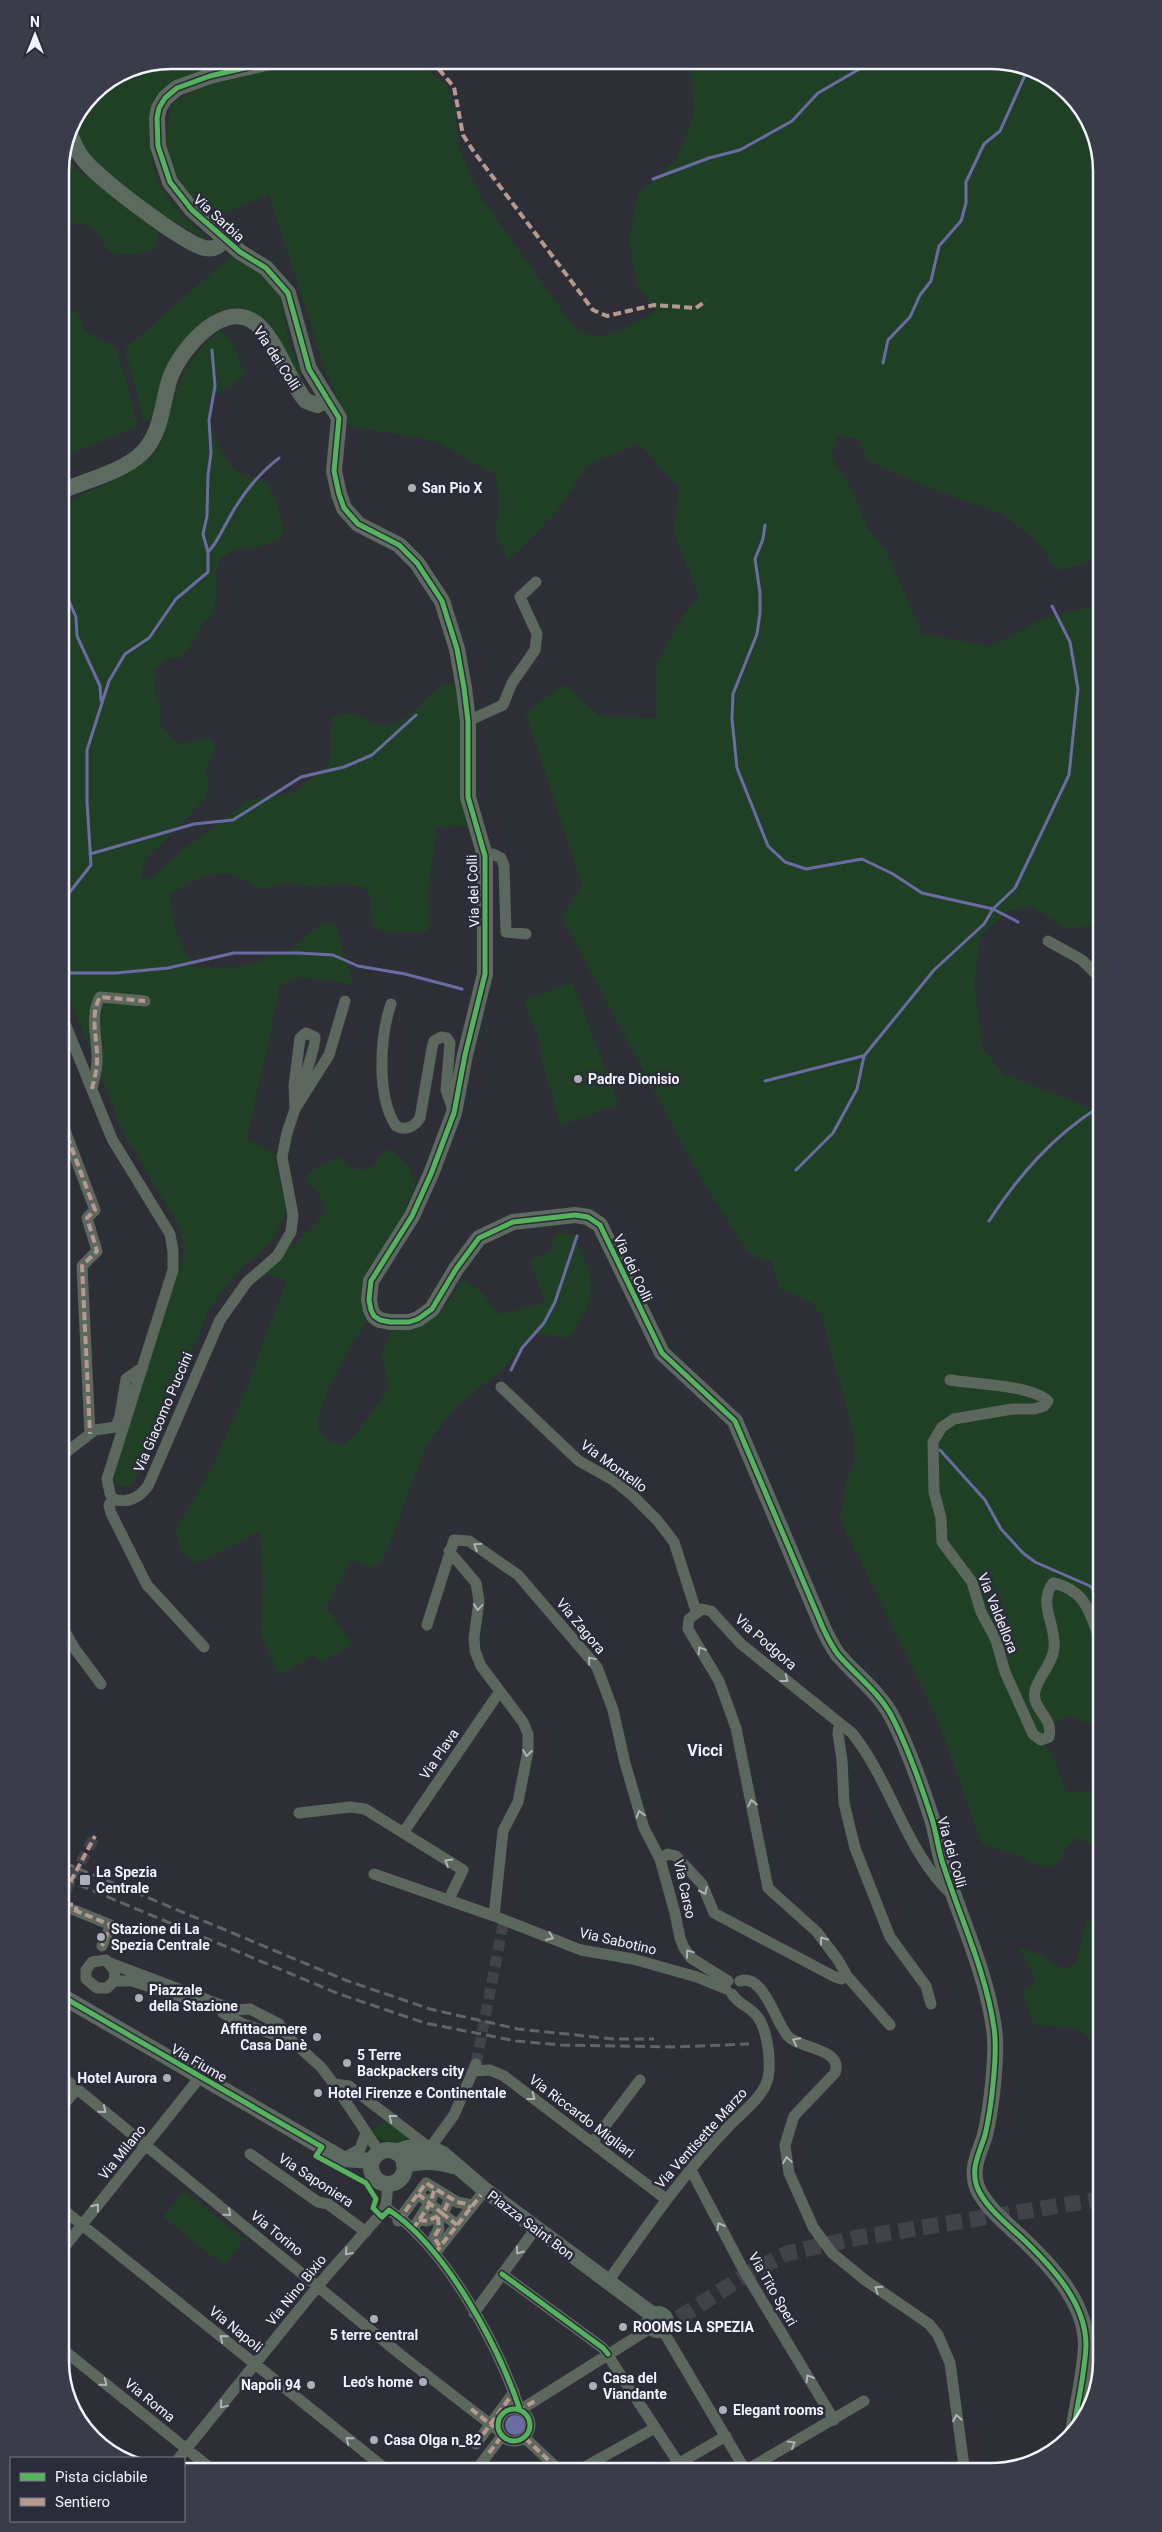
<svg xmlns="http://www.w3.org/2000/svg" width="1162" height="2532" viewBox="0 0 1162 2532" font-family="Roboto,sans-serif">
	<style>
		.green { fill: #204026 }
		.water { fill: #6a6ca3 }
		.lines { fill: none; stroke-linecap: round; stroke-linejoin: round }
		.stream { stroke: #6a6ca3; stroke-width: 3 }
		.street-tunnel { stroke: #42434a; stroke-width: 11; stroke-dasharray: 11 5.5; stroke-linecap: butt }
		.secondary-tunnel { stroke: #42434a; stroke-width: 16; stroke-dasharray: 16 8; stroke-linecap: butt }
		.street { stroke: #5c675e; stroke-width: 11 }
		.secondary { stroke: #5d6a60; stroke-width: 16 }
		.rail { stroke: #616565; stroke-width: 3; stroke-dasharray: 10 5; stroke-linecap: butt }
		.quiet { stroke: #b69a8f; stroke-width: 4; stroke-dasharray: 8 4; stroke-linecap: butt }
		.cycleway-casing { stroke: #2b2c39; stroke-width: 8 }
		.cycleway { stroke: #56b35d; stroke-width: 5 }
		.oneway { stroke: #aeb4b5 }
		.poi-dot { fill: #adaeb7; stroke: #2b2c39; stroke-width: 2 }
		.labels { text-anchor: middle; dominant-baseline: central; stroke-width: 5; stroke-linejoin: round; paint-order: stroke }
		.street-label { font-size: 14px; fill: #f2f3fc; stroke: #2b2c39 }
		.poi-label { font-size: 14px; font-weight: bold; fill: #f2f3fc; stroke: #2b2c39; text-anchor: start }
		.quarter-label { font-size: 16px; font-weight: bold; fill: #f2f3fc; stroke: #2b2c39 }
		.rim { fill: none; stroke: #f2f3fc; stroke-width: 2.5 }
	</style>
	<rect width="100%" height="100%" fill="#2e2f36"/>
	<path class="green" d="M171,60H253L170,84L151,145L153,164L159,184L170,201L180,214L205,237L203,238L157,212L98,166L83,146L73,122L93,92L129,68Z
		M291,60H424L426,69L448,87L455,111L458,147L482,199L576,330L600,337L619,331L656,312L637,285L629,239L638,195L677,158L694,115L691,71L667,60H998L1059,83L1096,135V556L1084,564L1057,570L1037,541L1001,513L932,489L870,462L857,439L838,435L831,456L851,489L867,527L886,551L922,634L991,646L1047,617L1097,606L1098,925L1067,929L1032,906L1007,911L980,937L974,985L982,1048L1004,1074L1099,1111L1100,1722C1069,1726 1075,1701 1042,1734L1045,1746L1050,1751L1067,1792L1100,1790L1101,1844H1089L1078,1837C1066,1845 1063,1857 1053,1867C1039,1868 1031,1862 1019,1856C1006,1850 993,1850 981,1842L937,1717L840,1520L847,1479L855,1463L854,1437L822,1316L811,1302L779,1287L771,1261L757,1258L746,1250L697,1171L562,918L582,884L526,714L540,701L566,685L599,716L656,718L655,666L682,618L699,596L674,532L679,487L638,443L587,466L558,510L508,561L495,535L499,507L496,475L435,441L349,426L324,367L269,194L211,220L183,192L164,148L171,105L199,88L283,67Z
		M64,147L74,167L159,232L155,249C144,252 118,259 108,250C106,247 104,242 102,239C96,227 87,224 73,223L60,239V164Z
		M231,256L260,273L280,295L289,342L302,373L301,377L297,376C284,349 264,298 225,309C217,311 204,318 199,326C182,351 167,390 152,418L144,422L125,349Z
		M70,310L77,311L85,331L116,347L138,426L61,458V328Z
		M222,329L234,347L245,374C236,386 221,387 211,399C200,413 224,461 236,471C243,477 256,478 265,481C276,498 282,517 283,537L261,546L232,550L220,559L216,574L217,596L212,616L200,626L195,639L182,657L167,659L156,668L154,691L161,704L160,724L179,745L207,738L214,741L215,749L205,769L208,784L206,798L146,859L141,873L144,880L156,874L182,850L210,831L243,804L255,798L283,795L297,791L328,766L331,753L330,739L333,717C339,716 347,713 353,714C368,717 376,729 393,724C421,716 428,682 456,683L469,826L437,827L428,890L429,932H384L373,926L369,896L366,887L342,884L315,887L288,883L261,889C252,886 245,880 236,876C214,868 187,882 169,895C173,904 171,912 173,922C177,938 186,955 196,967L231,968L259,962L264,958L291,949L320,925L334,922L354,984L300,977L279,986L270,1036L246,1139L273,1152L284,1198L285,1217L269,1244L239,1270L208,1311L144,1467L131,1485L121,1487L115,1481L116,1467L181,1265L184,1247L180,1227L124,1134L77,1016L62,989L61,509C87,487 136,477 156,451C163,442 165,426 169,415C181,373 188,357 222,329Z
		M572,982L619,1105L561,1125L539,1052L543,1050L524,1000Z
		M391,1149L407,1164L415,1186L365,1306L366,1321C355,1340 305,1418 322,1436C327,1441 337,1443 343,1445L356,1434L389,1388L381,1353L395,1327C440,1318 439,1317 463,1279L481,1292L499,1314L545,1302L530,1260L550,1252L556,1233L573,1234C595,1283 600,1291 569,1338L533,1333L499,1373L456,1406L426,1445L383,1561L372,1568L352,1560L326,1607L352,1644L322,1663L314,1655L280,1675L261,1636L263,1582L260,1531L196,1564L182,1552L175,1532L212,1468L246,1390L287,1280L263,1273L315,1225L326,1211L320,1194L304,1180L314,1169L340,1157C344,1166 360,1174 371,1167C379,1161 380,1152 391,1149Z
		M1086,1921L1101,1925V2065C1084,2016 1077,2032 1034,2024L1022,1990L1036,1984C1032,1970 1024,1960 1019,1947L1041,1955L1065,1970L1077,1962Z
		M389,2120L415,2142C396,2142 381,2148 371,2130Z
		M184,2191L244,2239L224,2265L163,2217Z"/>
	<path class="water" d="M505 2425a10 10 0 1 1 20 0a10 10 0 1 1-20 0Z"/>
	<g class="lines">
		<path class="stream" d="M653,179L709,158L740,150L792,121L818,93L875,60
			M883,363L888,340L910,317L920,295L931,281L939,246L961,221L966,203V182L984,144L1000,131L1027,71
			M765,525L763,539L755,559L760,593V613L757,634L733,694L732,719L737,768L768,846L785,862L806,869L862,859L893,874L922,893L993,909L1018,922
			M208,552C217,543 221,532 227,522C240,497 257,475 279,458
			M69,601L76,617L77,636L100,686L101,701
			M90,854L194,824L233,820L301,777L344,767L372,755L416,715
			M62,902L91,865L87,801V750L109,681L125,654L149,638L176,599L208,572V552L203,534L207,516L208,475L211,453L209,420L215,386L212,350
			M62,973H116L168,968L234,953H299L333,955L358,966L405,974L462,989
			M765,1081L863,1056
			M796,1170L833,1133L857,1089L864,1056L934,970L984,924L993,909L1015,888L1069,775L1078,689L1070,642L1052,606
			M989,1221C1019,1175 1053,1136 1099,1107
			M511,1370L522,1348L544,1323L555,1302L577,1236
			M940,1450L985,1500L1001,1529L1023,1553L1035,1562L1090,1586L1100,1597"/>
		<path class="street-tunnel" d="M65,1892L95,1836
			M476,2064L504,1920"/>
		<path class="secondary-tunnel" d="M679,2318L749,2273L788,2253L856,2238L1102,2199"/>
		<path class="street" d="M468,721L503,705L512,683L535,650L537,634L520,597L536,582
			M485,856L493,854L501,858L504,866L506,932L526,934
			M1048,941L1082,960L1098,976
			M391,1004C380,1036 376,1096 396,1126C405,1131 414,1127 420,1118L432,1048L434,1041L441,1037L447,1038L450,1043L446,1090L454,1113
			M62,1016L112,1139L170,1234L173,1251V1270L107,1479L110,1494L113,1499C128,1504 139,1498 148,1486L220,1320L247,1282L277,1256L291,1232L293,1215L282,1157L287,1133L295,1109L329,1055L345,1001
			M306,1033L315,1037C317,1042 298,1098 295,1109L294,1086L300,1038Z
			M92,1089C94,1080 97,1070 97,1061C98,1039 89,1017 100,997L145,1001
			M63,1125L95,1210L87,1218L97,1251L82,1266L90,1434
			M950,1380C974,1384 1031,1385 1048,1401L1044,1406L1034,1409H1012L954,1419L942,1427L933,1442L934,1492L941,1518L942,1542L972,1582L981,1612L996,1640L1005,1672L1033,1734L1041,1740L1049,1737C1054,1717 1031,1709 1035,1691C1038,1677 1052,1665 1054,1649C1057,1625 1037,1604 1053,1583C1086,1590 1090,1613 1100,1641
			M501,1387L579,1461L613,1480L633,1496L657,1520L674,1542L696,1611
			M64,1454L95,1430L116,1427L120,1416L126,1379L143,1367
			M113,1499L109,1505L111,1513L147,1585L204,1647
			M449,1551L476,1583L479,1601L474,1638L475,1651L481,1666L523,1722L528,1734V1751L518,1802L503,1831L494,1916L581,1950L633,1959L697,1977L726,1989
			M427,1625L454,1540L469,1541L518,1575L597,1667L613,1710L625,1763L644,1828L660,1859
			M64,1630L75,1649L101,1684
			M839,1724L838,1734L842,1760L844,1803L855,1848L890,1937L926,1986L931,2004
			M299,1813L350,1807L365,1809L463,1870L449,1899
			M403,1833L500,1691
			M374,1874L494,1916
			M74,1910L111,1925L102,1946
			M110,1963L234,2010L250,2009L279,2024L291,2040L321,2067L334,2084L380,2153
			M847,1976L890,2025
			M114,1981L115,1971L106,1960L92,1962L86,1970V1979L97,1988H107L114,1981H132L188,1999
			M728,1981L691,1958L684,1948L680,1938L675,1913L660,1859L668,1854L676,1856L702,1884L714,1913L835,1977L841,1979L847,1976L838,1960L817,1932L768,1888L736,1728L719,1681L688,1629L689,1619L702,1609L711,1611L741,1644L852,1733C892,1783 904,1849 951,1894
			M740,1981C764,1973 776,2024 788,2036C799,2049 844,2048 835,2073L794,2116L785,2145L789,2173L813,2227L832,2253L865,2280L929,2324L938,2335L950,2363L964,2466
			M223,2013L243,2024L291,2040
			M474,2071L490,2070L504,2076L666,2199
			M65,2079L401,2355L499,2431
			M334,2084L349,2086L430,2148L454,2115L476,2064
			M65,2103L77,2089
			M592,2143L640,2080
			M250,2154L318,2202L328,2204L366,2232
			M344,2158L360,2149L366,2133
			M691,2170L743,2269L834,2420
			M418,2194L443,2214L450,2198
			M389,2210C446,2248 498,2345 520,2410L652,2327
			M66,2212L387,2470
			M438,2217L439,2229L434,2237L440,2247
			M419,2220L427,2221L443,2214L457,2225
			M398,2221L426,2183L457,2202L467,2204L471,2208
			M413,2229L432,2198
			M66,2245L200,2077
			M435,2253L481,2195
			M502,2274L603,2348L679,2464
			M607,2283C646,2227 685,2171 733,2122C748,2107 768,2093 769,2071C770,2055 767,2029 757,2016C749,2006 739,2005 732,1994
			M474,2313L536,2228
			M662,2329L744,2468
			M66,2352L214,2471
			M498 2425a16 16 0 1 1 32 0a16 16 0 1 1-32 0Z
			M525,2438L558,2469
			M476,2444L514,2392
			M179,2458L327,2275L380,2215L386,2205L388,2184
			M671,2468L726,2436
			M750,2468L864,2401
			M581,2469L655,2428
			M476,2470L502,2436"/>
		<path class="secondary" d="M279,60L210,76L177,88L165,98L159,108L157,118L158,146L170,182L192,210L240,252L266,268L288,293L309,369L339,418L334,471L339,494L344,508L358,524L399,545L417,563L442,601L457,649L464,688L468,721V797L485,856V974L465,1055L454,1113L431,1174L412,1216L371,1281L369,1300L371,1310L374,1316L380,1320L390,1322H409L418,1319L432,1309L456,1269L479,1238L513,1222L575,1215L588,1217L600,1225L662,1353L735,1421L823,1628C828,1638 833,1650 841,1658C858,1677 879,1693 891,1715C908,1747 921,1785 932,1819C937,1835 938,1851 944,1867C961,1920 986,1972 994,2028C998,2053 991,2111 985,2135C980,2152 970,2168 977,2187C985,2207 1008,2225 1024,2240C1052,2267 1086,2303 1086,2345C1085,2374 1077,2404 1073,2433
			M68,129C72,140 76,151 84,160C98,178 184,244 205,248C214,250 219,247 224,239
			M61,491C85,481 125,471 143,452C162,432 162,403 170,378C180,351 219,303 251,320C276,334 287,380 306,401L317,405L323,402L325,395
			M65,1998L343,2159L372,2161
			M371 2167a17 17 0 1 1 34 0a17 17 0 1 1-34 0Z
			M395,2152L408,2148H430L443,2154L485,2190L653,2315
			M404,2165C423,2161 435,2161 453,2166
			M650 2322a8 8 0 1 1 16 0a8 8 0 1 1-16 0Z"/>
		<path class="rail" d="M65,1863L345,1980L430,2009L518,2029L614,2039H654
			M65,1879L339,1994L425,2023L516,2041L561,2045L673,2047L749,2044"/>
		<path class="quiet" d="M431,60L454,87L463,135L474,152L593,310L607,316L654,305L696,308L706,301
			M92,1089C94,1080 97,1070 97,1061C98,1039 89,1017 100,997L145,1001
			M63,1125L95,1210L87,1218L97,1251L82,1266L90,1434
			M65,1892L95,1836
			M65,1904L75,1905L77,1911
			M74,1910L111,1925L102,1946
			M418,2194L443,2214L450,2198
			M438,2217L439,2229L434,2237L440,2247
			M419,2220L427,2221L443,2214L457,2225
			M398,2221L426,2183L457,2202L467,2204L471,2208
			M413,2229L430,2204L435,2188
			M435,2253L481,2195
			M519,2407L520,2410L538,2399
			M471,2409L494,2427
			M525,2438L558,2469
			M476,2444L514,2392
			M489,2453L502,2436"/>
		<defs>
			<path id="cycleway" d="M279,60L210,76L177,88L165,98L159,108L157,118L158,146L170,182L192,210L240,252L266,268L288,293L309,369L339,418L334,471L339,494L344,508L358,524L399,545L417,563L442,601L457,649L464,688L468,721V797L485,856V974L465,1055L454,1113L431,1174L412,1216L371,1281L369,1300L371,1310L374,1316L380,1320L390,1322H409L418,1319L432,1309L456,1269L479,1238L513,1222L575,1215L588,1217L600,1225L662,1353L735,1421L823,1628C828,1638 833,1650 841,1658C858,1677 879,1693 891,1715C908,1747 921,1785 932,1819C937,1835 938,1851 944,1867C961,1920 986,1972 994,2028C998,2053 991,2111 985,2135C980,2152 970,2168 977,2187C985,2207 1008,2225 1024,2240C1052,2267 1086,2303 1086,2345C1085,2374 1077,2404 1073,2433
				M65,1998L322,2147L316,2156L366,2183L376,2199L373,2208L382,2217L389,2210C446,2248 498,2345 520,2410
				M502,2274L603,2348L608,2354
				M498 2425a16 16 0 1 1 32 0a16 16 0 1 1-32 0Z"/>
		</defs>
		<use href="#cycleway" class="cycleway-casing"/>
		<use href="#cycleway" class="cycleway"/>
	</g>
	<defs><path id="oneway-chevron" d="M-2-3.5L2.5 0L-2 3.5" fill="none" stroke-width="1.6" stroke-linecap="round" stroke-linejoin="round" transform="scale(1.25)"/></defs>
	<g class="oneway">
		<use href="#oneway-chevron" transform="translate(477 1546) rotate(-147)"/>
		<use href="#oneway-chevron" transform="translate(478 1607) rotate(95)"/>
		<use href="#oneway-chevron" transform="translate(701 1650) rotate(-121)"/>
		<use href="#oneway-chevron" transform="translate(591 1660) rotate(-130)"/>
		<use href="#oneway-chevron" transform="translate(785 1679) rotate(38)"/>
		<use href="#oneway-chevron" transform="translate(527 1753) rotate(96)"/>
		<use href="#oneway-chevron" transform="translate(752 1803) rotate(-102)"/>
		<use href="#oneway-chevron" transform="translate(640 1814) rotate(-107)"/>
		<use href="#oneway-chevron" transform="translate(448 1862) rotate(-149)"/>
		<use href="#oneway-chevron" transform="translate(704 1891) rotate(65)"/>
		<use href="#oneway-chevron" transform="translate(550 1937) rotate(23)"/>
		<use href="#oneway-chevron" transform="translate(823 1940) rotate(-126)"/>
		<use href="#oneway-chevron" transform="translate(689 1953) rotate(-127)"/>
		<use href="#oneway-chevron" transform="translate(796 2041) rotate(-152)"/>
		<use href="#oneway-chevron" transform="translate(532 2097) rotate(37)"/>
		<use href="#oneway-chevron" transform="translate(103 2110) rotate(40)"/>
		<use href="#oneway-chevron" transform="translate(392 2118) rotate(-142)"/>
		<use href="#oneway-chevron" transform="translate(787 2160) rotate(-99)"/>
		<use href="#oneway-chevron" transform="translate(96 2207) rotate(-51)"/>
		<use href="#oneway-chevron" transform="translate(228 2213) rotate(39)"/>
		<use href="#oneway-chevron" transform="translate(720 2226) rotate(-118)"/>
		<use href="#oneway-chevron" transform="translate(519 2251) rotate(126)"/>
		<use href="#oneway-chevron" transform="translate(348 2252) rotate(132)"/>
		<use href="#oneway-chevron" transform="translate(878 2289) rotate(-146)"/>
		<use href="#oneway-chevron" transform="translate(223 2338) rotate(-141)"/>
		<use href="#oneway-chevron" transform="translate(809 2378) rotate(-121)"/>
		<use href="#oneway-chevron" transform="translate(104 2383) rotate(39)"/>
		<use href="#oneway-chevron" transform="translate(223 2405) rotate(130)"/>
		<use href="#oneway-chevron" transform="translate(957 2418) rotate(-100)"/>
		<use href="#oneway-chevron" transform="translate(349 2440) rotate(-141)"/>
		<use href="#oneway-chevron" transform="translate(792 2444) rotate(-30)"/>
	</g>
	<g class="poi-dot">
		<circle cx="412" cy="488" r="5"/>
		<circle cx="578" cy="1079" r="5"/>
		<rect x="79" y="1874" width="12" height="12" rx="2.5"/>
		<circle cx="101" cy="1937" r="5"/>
		<circle cx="139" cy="1998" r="5"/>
		<circle cx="317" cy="2037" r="5"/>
		<circle cx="347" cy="2063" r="5"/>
		<circle cx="167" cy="2078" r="5"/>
		<circle cx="318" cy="2093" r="5"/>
		<circle cx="374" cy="2319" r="5"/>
		<circle cx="623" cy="2327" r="5"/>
		<circle cx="423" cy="2382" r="5"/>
		<circle cx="311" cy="2385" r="5"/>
		<circle cx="593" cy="2386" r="5"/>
		<circle cx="723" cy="2410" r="5"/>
		<circle cx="374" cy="2440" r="5"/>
	</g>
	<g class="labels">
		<g class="street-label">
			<text transform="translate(219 218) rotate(42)">Via Sarbia</text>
			<text transform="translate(277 358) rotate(57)">Via dei Colli</text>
			<text transform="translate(473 891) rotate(-92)">Via dei Colli</text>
			<text transform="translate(633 1268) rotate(65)">Via dei Colli</text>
			<text transform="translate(163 1412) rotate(-67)">Via Giacomo Puccini</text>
			<text transform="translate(614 1466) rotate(36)">Via Montello</text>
			<text transform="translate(998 1613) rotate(68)">Via Valdellora</text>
			<text transform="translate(581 1626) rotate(50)">Via Zagora</text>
			<text transform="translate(766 1642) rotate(41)">Via Podgora</text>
			<text transform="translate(439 1754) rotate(-56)">Via Plava</text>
			<text transform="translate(952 1852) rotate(74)">Via dei Colli</text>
			<text transform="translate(685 1889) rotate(78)">Via Carso</text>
			<text transform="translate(618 1941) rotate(13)">Via Sabotino</text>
			<text transform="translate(199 2063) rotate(30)">Via Fiume</text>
			<text transform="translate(582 2116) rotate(37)">Via Riccardo Migliari</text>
			<text transform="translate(701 2138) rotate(-48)">Via Ventisette Marzo</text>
			<text transform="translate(122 2152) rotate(-51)">Via Milano</text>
			<text transform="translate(316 2180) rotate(33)">Via Saponiera</text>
			<text transform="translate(531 2225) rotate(37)">Piazza Saint Bon</text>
			<text transform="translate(277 2233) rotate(39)">Via Torino</text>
			<text transform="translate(773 2289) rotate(60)">Via Tito Speri</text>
			<text transform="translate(296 2290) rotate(-51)">Via Nino Bixio</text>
			<text transform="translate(236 2329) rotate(39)">Via Napoli</text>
			<text transform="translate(150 2400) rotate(39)">Via Roma</text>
		</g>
		<g class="poi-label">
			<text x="422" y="488">San Pio X</text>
			<text x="588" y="1079">Padre Dionisio</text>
			<text x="96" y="1872">La Spezia<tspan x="96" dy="16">Centrale</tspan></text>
			<text x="111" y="1929">Stazione di La<tspan x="111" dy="16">Spezia Centrale</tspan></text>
			<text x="149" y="1990">Piazzale<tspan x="149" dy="16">della Stazione</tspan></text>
			<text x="307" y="2029" text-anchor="end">Affittacamere<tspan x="307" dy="16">Casa Danè</tspan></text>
			<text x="357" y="2055">5 Terre<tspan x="357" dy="16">Backpackers city</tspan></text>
			<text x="157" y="2078" text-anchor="end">Hotel Aurora</text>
			<text x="328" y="2093">Hotel Firenze e Continentale</text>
			<text x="633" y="2327">ROOMS LA SPEZIA</text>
			<text x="374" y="2335" text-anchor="middle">5 terre central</text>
			<text x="603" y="2378">Casa del<tspan x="603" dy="16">Viandante</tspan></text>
			<text x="413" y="2382" text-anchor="end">Leo's home</text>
			<text x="301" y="2385" text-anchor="end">Napoli 94</text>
			<text x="733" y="2410">Elegant rooms</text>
			<text x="384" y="2440">Casa Olga n_82</text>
		</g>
		<g class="quarter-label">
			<text x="705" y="1750">Vicci</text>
		</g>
	</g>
	<path d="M0 0H1162V2532H0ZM171 69H991A102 102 0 0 1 1093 171V2361A102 102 0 0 1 991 2463H171A102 102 0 0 1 69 2361V171A102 102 0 0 1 171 69Z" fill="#3b3c49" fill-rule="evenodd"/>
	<path class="rim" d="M171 69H991A102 102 0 0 1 1093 171V2361A102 102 0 0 1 991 2463H171A102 102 0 0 1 69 2361V171A102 102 0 0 1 171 69Z"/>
	<rect x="10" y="2457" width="175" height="65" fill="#2b2c39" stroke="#7b7c87"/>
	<rect x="20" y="2473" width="25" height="8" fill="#56b35d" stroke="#7b7c87"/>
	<text x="55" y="2482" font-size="15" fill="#f2f3fc">Pista ciclabile</text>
	<rect x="20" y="2498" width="25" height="8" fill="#b69a8f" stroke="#7b7c87"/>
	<text x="55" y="2507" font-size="15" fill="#f2f3fc">Sentiero</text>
	<g transform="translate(35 35)" stroke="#2b2c39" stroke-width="4" paint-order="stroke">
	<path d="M0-4L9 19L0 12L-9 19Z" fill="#f2f3fc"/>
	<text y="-8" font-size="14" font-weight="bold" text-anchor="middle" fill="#f2f3fc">N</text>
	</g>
</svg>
